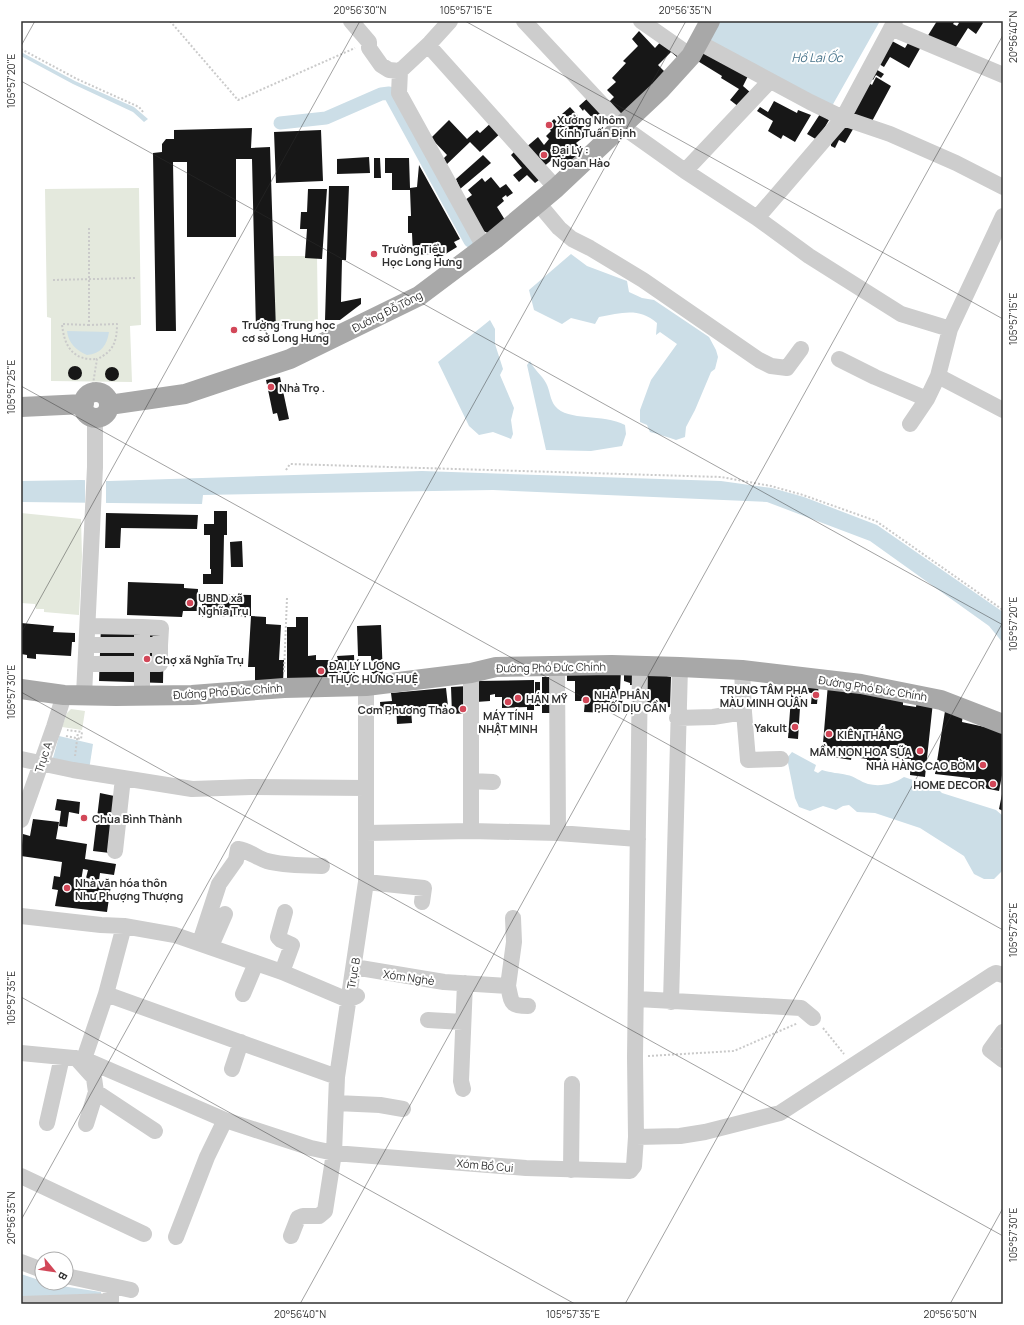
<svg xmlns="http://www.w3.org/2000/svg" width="1024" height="1325" viewBox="0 0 1024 1325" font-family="Manrope,sans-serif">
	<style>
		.green { fill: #e4e9dd }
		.water { fill: #ccdee7 }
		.pier { fill: #fff }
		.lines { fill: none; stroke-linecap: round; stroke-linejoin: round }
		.canal { stroke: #ccdee7; stroke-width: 13 }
		.building { fill: #171717 }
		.path { stroke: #cacaca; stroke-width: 2; stroke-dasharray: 2 2; stroke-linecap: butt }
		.minor { stroke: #cdcdcd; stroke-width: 16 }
		.major { stroke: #a8a8a8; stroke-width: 20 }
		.ticks { fill: none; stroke: #303030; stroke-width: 1; stroke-opacity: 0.45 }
		.poi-dot { fill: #d24758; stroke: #fff; stroke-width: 1.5 }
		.labels { text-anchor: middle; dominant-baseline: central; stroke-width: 4; stroke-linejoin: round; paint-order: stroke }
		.poi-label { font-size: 11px; font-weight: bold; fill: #303030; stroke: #fff; text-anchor: start }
		.street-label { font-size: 11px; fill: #303030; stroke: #fff }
		.water-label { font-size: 12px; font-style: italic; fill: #47738a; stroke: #fff }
		.neatline { fill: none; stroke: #303030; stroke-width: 1.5 }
		.ticks-label { font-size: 10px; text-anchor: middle; fill: #303030 }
	</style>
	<rect width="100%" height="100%" fill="#fff"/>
	<path class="green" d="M139,188L141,325L130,326L132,382L51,381V318L47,317L45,189Z
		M274,256H317L318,326H275Z
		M21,513L81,519L82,556L79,615L44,612V609H36L35,604L21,603Z
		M71,709L85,711L82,730L62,727L67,713Z"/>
	<path class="water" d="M716,21H880L832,106L703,37Z
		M21,52L75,81L134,107L148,119L144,122L133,112L73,84L21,56Z
		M571,254L587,266L627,281L629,292L642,298L654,300L709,337L716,350L718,357L715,369L711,372L695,410L686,427L685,437L676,440C667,437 659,434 650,432L647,425L640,422V410L651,380L677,344L660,332L656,335L657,323C639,307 621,313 599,317L595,324L571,318L562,324L534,310L529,290Z
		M490,320L495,329V344L503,369L500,375L514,408L511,420L513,434L511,439L493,432L479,435L469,426L438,362Z
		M67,331L109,332C107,345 101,354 87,355C77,351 68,343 67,331Z
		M530,361C534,370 542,375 546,383C550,390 550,400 555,406C568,422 603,413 625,425L626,434L622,446L591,451L546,450L527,365Z
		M422,471L721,481L772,488L804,497L877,525L1003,612V643L989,626L870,541L767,502L493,490L203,495L202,504L21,502V481L81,480L109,481Z
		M59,736L93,744L89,770L53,758Z
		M792,752L816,765L814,771L818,773L822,770C831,773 839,773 847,775C854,776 861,782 868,784C880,787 894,784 904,777L937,788L942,793L996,810L1003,816V870L994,879H984L974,874L964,856L920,828L875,813L857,812L849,805L843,806L836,810L823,806L810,811L799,807L795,798L787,758Z
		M21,1274L42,1281V1283L101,1292V1296L21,1297Z"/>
	<path class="pier" d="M85,478L106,479V506L85,505Z"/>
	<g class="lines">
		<path class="canal" d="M280,123L326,118L381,94L389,93L470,241"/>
	</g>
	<path class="building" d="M937,21H955L953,24L957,26L959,23L957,21H981L983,23L976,34L968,28L952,53L927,37Z
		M639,31L655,48L664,38L683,51L677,57L671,52L658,65L667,74L621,121L606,105L614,97L607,90L616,82L612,78L626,63L623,61L638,46L632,39Z
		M911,38L922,45L909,68L890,57L884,67L879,64L892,41L905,48Z
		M707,41L748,76L743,86L751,93L739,107L730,100L739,89L721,78L722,76L696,60Z
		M874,68L884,74L881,78L876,75L873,80L869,78Z
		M876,77L891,86L870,125L852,115L866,81L872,85Z
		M589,97L608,117L599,125L584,109L583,111L579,106Z
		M774,101L797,113L798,110L811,115L795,142L783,135L781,139L768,131L773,121L757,111L760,107L768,112Z
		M570,107L592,131L576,143L583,151L565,168L555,157L541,169L524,149L538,137L544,145L549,139L546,136L551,131L547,126L554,119L559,124L566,117L562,114Z
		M820,114L829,120L822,132L819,141L807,134Z
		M845,119L856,124L845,143L839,140L835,148L831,146V144Z
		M449,120L467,139L477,130L480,133L493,121L503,131L480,152L470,142L446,165L444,158L447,155L431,138Z
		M252,128L251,148L270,147L276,331H256L252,159H236V237H187V162H173L176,331H156L153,153L162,152V144L166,139H174V130Z
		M321,130L323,181L276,183L274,132Z
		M518,148L543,177L535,183L527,175L519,182L513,175L522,168L511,155Z
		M483,155L491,163L460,189L456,179Z
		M369,157L370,173L337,174V159Z
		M374,158H380L381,178H374Z
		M385,158H409L410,188L417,187L419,165L460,239L454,242L457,247L434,261V254L413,255L412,233H408V216H411L410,190H392V173H385Z
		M491,177L500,188L506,184L513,193L507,197L506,195L502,198L504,201L497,207L505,220L488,233L483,231L465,200L472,195L468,190L482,178L485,182Z
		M329,186H349L346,260H342L341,302L361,298V304L340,320H325Z
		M308,189H327L322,259L305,258L307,229H300L301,212H307Z
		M68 373a7 7 0 1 1 14 0a7 7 0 1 1-14 0Z
		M105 374a7 7 0 1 1 14 0a7 7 0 1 1-14 0Z
		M280,377L289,419L279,421L277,413L273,414L266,380Z
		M214,511H227V535H224L223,584H203V574H211V569H210V535H204V524H214Z
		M106,513L198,515L197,529L121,528L120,548H105Z
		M242,541L243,567H231L230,542Z
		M128,582L184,584V588L198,589L197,611H183L182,617L127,615Z
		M202,594L251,595V616L202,617Z
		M251,616L266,617V624L281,625L279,660H284L283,682L255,681V667H248Z
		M296,617H308V656L316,655V660H338L337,656L354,655L355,678L287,683V627H296Z
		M21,623L54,626L53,632L75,633V642H72L71,656L36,654V659L27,658V655L21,654Z
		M101,625L164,627L163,683L99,681Z
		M381,625L383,678L372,679L371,656H358L357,626Z
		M621,670L620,690H623L622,712L611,711V713L584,712L585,701H575V681H567V673Z
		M645,671L671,677L670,707L643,708Z
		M624,673H637V685H630V683L624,681Z
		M542,677H555L556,713H542Z
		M534,680V710H527V707L502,708V697H495V694L490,695V701L476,702V681Z
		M535,682H540V706H535Z
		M819,683L817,704H811L812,693L801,692L798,739L788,738L792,684Z
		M828,684L903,698V705L916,707L917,700L933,702L925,777L910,775L911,759L895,758L897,745H890L889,749H881L880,765L872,764V763L867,762V759L860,758L861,747L853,746L851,760L822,755Z
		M468,686L469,713L452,714L451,687Z
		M446,688L448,706L411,710L412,723L397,724L396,704H394V714L381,715L380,702L392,701L391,693Z
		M945,711L963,714L962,722L1003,731V770L999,791L984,788L985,781L970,779V778L935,774Z
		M100,793L119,797L110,853L93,851Z
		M1002,794H1003V811L999,809Z
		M57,799L80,802L79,814L69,812L67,827L59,826L61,811L55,810Z
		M33,819L59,822L56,839L87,844L85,859L116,864L114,875L100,873L99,880L86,878L88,870L83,869L81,881L111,885L107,912L55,906L58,890L52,889L54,876L60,877L62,862L21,856L23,834L30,836Z"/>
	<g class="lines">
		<path class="path" d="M170,21L238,100L355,48
			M21,49L77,79L139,107L143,112
			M89,228V325L117,324C117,342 113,352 97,359L92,390
			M53,280L136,278
			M89,325L62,324C64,346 73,361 97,359
			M286,470L290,464L721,477L771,486L803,495L876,521L1003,610
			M284,672L287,598
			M66,736L81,739L82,732L67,730
			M75,756L78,732
			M823,1028L844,1054
			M648,1056L734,1051L798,1023"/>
		<path class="minor" d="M351,21L369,42V48L381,65L389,70L400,71
			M450,21L430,43L400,71L399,93L484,247
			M524,21L623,127L685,171L757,218L809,256L901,314L950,329
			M641,21L691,56
			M891,28L1003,75
			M700,43L810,102L843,118L890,134L956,163L1003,187
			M428,45L556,188
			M685,171L770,81
			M538,203L559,228L572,239L590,248L643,280L759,360L771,366L787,368L801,349
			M757,218L843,118L895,21
			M839,359L875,377L927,399
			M938,376L1003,410
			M910,424L927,399L938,376L950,329L1003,216
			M88,626L142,627V696
			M142,627L161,628L160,645
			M86,664H160V645H87
			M557,666L558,833
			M84,695L95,467V418
			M744,712L748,760L781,759
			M677,718L713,717L744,712L742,670
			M21,759L73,770L192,789L251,787L366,788
			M471,781L493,782
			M21,820L54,727L64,695
			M471,831V673
			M366,833L471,831L558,833L638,839
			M115,851L123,778
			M366,882L424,888L422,902
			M21,916L101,925L124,926L175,935L282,972L348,1000L357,996
			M200,942L219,884L236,860L238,849C250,851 257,858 267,861C285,866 304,865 322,866
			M211,946L225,914
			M354,967L444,982L508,986L514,942L513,918
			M282,972L292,945L281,940L278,937L285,912
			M508,986C512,1003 510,1006 528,1006
			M106,994L337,1077
			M243,994L256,963
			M637,999L801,1008L813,1018
			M671,1002L680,667
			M428,1020L463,1022
			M1003,1032L990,1050L1003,1060
			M21,1053L84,1059L225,1120L311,1148L334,1153L526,1168L630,1171L634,1166L636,1137L635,1057L640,666
			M76,1058L94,1078L96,1092L155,1131
			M84,1059L106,994L124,926
			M232,1069L241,1042
			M463,1089L461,1081L465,983
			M336,1103L380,1105L403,1109
			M47,1123L62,1057
			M86,1124L96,1092
			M636,1137L680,1136L705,1132L780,1113L992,975L996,973L1003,975
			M571,1170L572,1084
			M21,1176L144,1234
			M291,1236L298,1218L303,1216H319L325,1211L334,1153L337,1077L366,882V686
			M176,1237L207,1157L225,1120
			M21,1262L42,1270
			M66,1276L131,1290
			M21,1304L111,1301V1286"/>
		<path class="major" d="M83 405a13 13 0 1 1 26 0a13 13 0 1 1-26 0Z
			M109,405L185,394L290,359L419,296L495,239L556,188L660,90L691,56L710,21
			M21,407L84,404
			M21,689L64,695L116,696L192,695L284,688L366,686L471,673L496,667L612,665L680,667L742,670L861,684L941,700L1003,724"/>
	</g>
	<path class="ticks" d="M465,21L1003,319M21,46L35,21M21,81L1003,625M21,386L1003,930M21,633L360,21M21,692L1003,1236M21,997L575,1304M21,1220L686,21M21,1303L23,1304M300,1304L1003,35M625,1304L1003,622M950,1304L1003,1208"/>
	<g class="poi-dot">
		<circle cx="549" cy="125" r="4"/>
		<circle cx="544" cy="155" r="4"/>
		<circle cx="374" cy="254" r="4"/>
		<circle cx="234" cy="330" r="4"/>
		<circle cx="271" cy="387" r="4"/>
		<circle cx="190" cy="603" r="4"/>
		<circle cx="147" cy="659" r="4"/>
		<circle cx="321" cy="671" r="4"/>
		<circle cx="816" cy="695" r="4"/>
		<circle cx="518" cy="698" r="4"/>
		<circle cx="586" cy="700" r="4"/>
		<circle cx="508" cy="702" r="4"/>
		<circle cx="463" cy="709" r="4"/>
		<circle cx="795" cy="727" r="4"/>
		<circle cx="829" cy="734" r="4"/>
		<circle cx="920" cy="751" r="4"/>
		<circle cx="983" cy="765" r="4"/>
		<circle cx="993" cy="784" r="4"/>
		<circle cx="84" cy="818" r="4"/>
		<circle cx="67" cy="888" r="4"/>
	</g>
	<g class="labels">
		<g class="poi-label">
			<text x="557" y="119">Xưởng Nhôm<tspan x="557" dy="13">Kính Tuấn Định</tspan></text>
			<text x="552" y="149">Đại Lý :<tspan x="552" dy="13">Ngoan Hào</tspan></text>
			<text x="382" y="248">Trường Tiểu<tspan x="382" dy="13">Học Long Hưng</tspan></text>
			<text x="242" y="324">Trường Trung học<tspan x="242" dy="13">cơ sở Long Hưng</tspan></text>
			<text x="279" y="387">Nhà Trọ .</text>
			<text x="198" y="597">UBND xã<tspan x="198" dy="13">Nghĩa Trụ</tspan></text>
			<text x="155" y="659">Chợ xã Nghĩa Trụ</text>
			<text x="329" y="665">ĐẠI LÝ LƯƠNG<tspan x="329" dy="13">THỰC HƯNG HUỆ</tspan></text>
			<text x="808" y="689" text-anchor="end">TRUNG TÂM PHA<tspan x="808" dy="13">MÀU MINH QUÂN</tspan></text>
			<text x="594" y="694">NHÀ PHÂN<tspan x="594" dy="13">PHỐI DỊU CẦN</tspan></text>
			<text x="526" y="698">HÁN MỸ</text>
			<text x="455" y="709" text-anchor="end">Cơm Phương Thảo</text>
			<text x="508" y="715" text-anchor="middle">MÁY TÍNH<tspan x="508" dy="13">NHẬT MINH</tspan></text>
			<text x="787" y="727" text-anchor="end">Yakult</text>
			<text x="837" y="734">KIÊN THẮNG</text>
			<text x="912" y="751" text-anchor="end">MẦM NON HOA SỮA</text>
			<text x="975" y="765" text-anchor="end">NHÀ HÀNG CAO BỜM</text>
			<text x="985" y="784" text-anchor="end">HOME DECOR</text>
			<text x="92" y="818">Chùa Bình Thành</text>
			<text x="75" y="882">Nhà văn hóa thôn<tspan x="75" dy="13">Như Phượng Thượng</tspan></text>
		</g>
		<g class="street-label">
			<text transform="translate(387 311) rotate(-27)">Đường Đỗ Tông</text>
			<text transform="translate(551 667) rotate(-1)">Đường Phó Đức Chính</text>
			<text transform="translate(873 688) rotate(9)">Đường Phó Đức Chính</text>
			<text transform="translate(228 691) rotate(-4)">Đường Phó Đức Chính</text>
			<text transform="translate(43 757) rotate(-72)">Trục A</text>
			<text transform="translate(353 973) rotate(-80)">Trục B</text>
			<text transform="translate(409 977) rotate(8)">Xóm Nghè</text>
			<text transform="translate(485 1165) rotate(5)">Xóm Bồ Cui</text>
		</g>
		<g class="water-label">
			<text x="817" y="57">Hồ Lai Ốc</text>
		</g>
	</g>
	<rect width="1024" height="1325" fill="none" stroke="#ffffff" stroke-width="44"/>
	<g transform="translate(54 1271) rotate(119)"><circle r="19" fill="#ffffff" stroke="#acacac"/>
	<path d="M0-3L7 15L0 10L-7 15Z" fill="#d24758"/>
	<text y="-6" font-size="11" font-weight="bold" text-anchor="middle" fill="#303030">B</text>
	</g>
	<rect x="22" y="22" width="980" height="1281" class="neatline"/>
	<g class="ticks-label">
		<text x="360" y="14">20°56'30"N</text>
		<text x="466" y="14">105°57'15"E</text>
		<text x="685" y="14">20°56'35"N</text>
		<text transform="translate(1013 37) rotate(-90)" y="4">20°56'40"N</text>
		<text transform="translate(11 81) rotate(-90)" y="4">105°57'20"E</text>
		<text transform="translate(1013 319) rotate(-90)" y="4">105°57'15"E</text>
		<text transform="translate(11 387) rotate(-90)" y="4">105°57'25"E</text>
		<text transform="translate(1013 624) rotate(-90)" y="4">105°57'20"E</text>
		<text transform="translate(11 692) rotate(-90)" y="4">105°57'30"E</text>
		<text transform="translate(1013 930) rotate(-90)" y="4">105°57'25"E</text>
		<text transform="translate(11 998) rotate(-90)" y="4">105°57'35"E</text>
		<text transform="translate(11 1218) rotate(-90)" y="4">20°56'35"N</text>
		<text transform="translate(1013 1235) rotate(-90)" y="4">105°57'30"E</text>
		<text x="300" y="1318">20°56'40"N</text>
		<text x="573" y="1318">105°57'35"E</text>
		<text x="950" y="1318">20°56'50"N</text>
	</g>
</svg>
